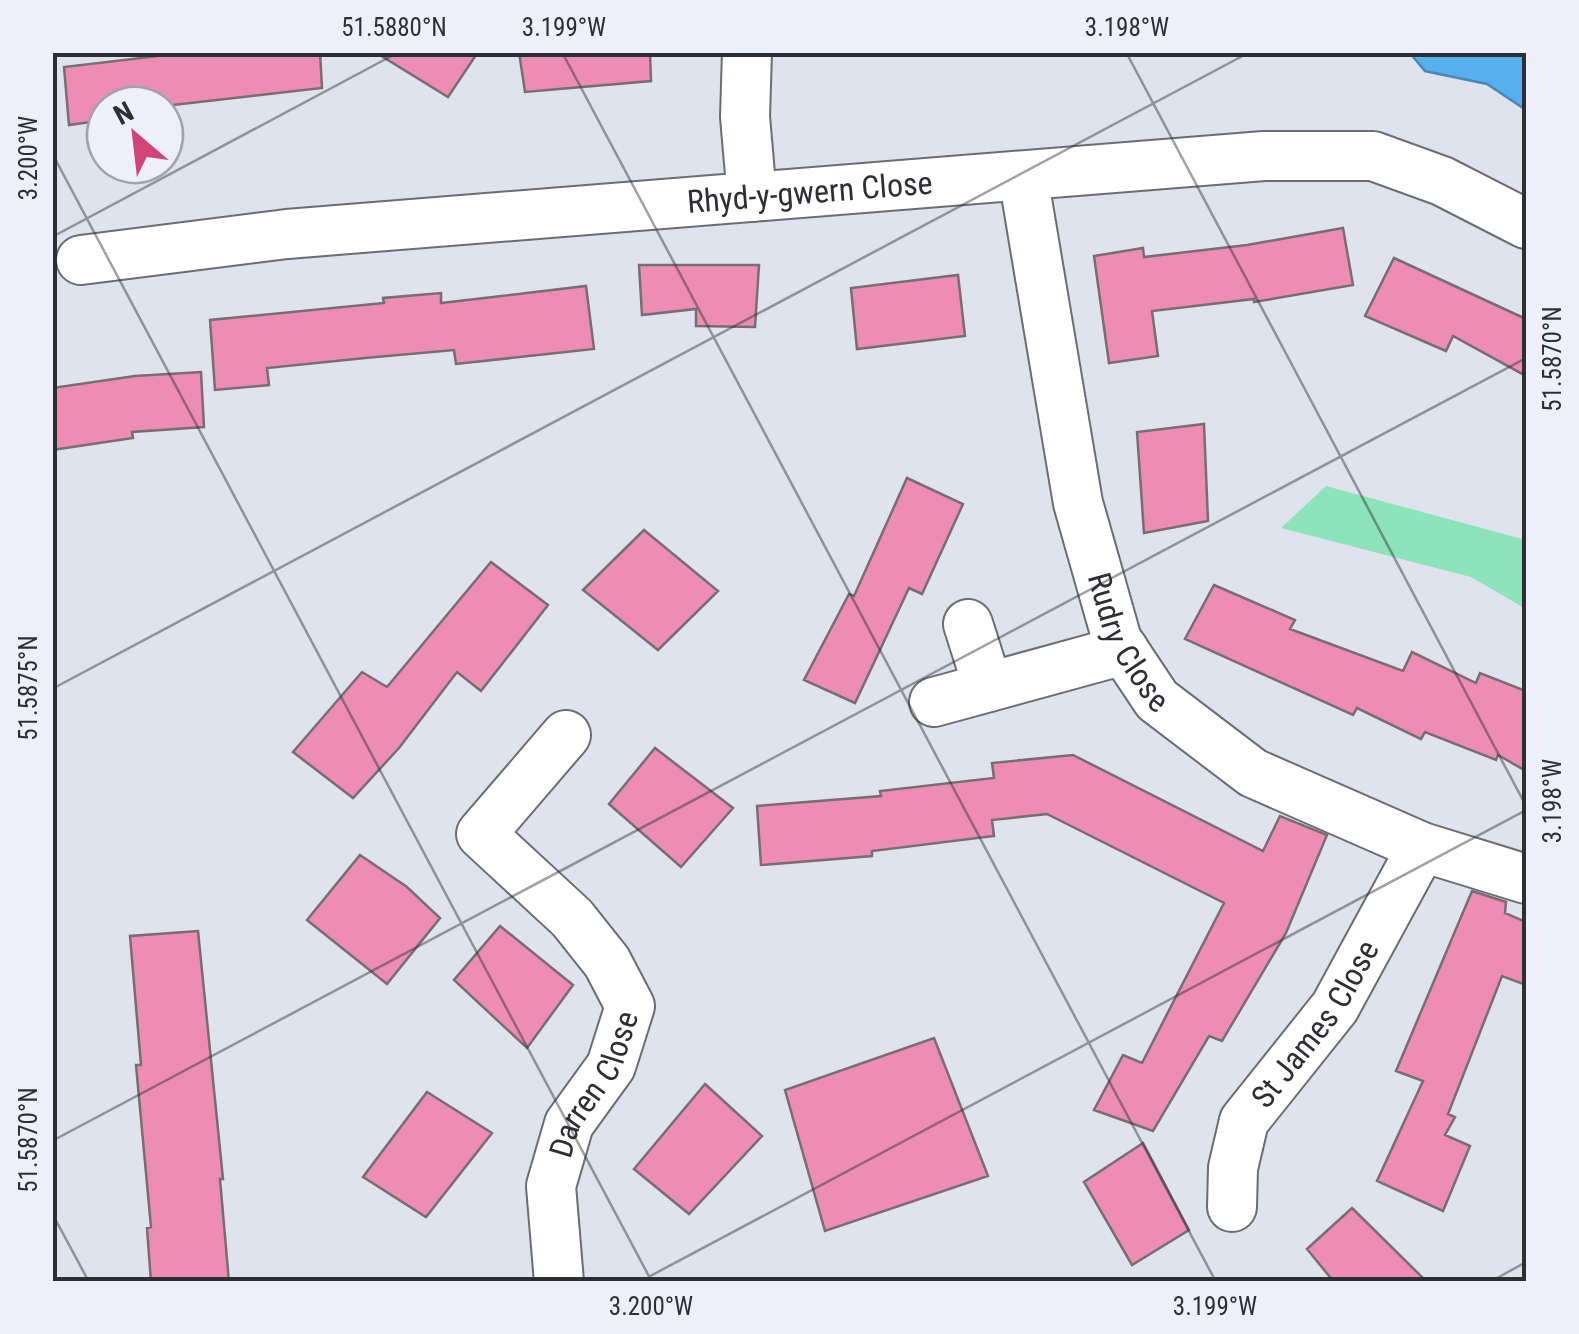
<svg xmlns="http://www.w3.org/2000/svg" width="1579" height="1334" viewBox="0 0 1579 1334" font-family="'Roboto Condensed',sans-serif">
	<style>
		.green { fill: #8de3ba }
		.water { fill: #57afee; stroke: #4a89b6; stroke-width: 2.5 }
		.building { fill: #ed8db3; stroke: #786d71; stroke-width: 2.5 }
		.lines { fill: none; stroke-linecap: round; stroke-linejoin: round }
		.minor-casing { stroke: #6a6d76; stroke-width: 52 }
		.minor { stroke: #fff; stroke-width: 48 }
		.ticks { fill: none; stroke: #2d2f33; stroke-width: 2.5; stroke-opacity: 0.45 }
		.labels { text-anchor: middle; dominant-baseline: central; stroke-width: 10; stroke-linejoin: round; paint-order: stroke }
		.street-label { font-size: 32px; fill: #2d2f33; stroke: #edf0fa }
		.neatline { fill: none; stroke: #2d2f33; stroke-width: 4 }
		.ticks-label { font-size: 25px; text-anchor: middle; fill: #2d2f33 }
	</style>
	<rect width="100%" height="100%" fill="#dfe3ed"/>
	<path class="green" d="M1326,486L1526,540V609L1471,577L1281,528Z"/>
	<path class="water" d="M1410,53H1526V110L1487,84L1425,71Z"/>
	<path class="building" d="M192,52H320L322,88L173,105H105V120L69,125L64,67Z
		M375,52H478L448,97Z
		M519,52H650L651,81L525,92Z
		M1343,228L1353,285L1254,302V299L1152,311L1158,356L1109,363L1094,256L1143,248L1144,257L1247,245Z
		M1394,258L1526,319V376L1453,336L1446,351L1365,316Z
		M639,265H759L755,327L696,326V309L642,315Z
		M958,275L965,336L857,349L851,288Z
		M586,286L594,349L456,364L454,350L365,358L267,368L269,385L215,390L210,320L384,303L383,298L441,293V303Z
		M201,372L204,427L132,432L133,438L52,450V388L135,376Z
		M1204,424L1208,521L1144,533L1137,432Z
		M907,478L963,504L922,594L909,588L855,703L804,680L849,594L854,596Z
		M644,530L718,591L658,650L583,590Z
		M491,562L548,605L481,691L457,672L399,748L353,798L293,752L362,672L387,687Z
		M1214,585L1295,620L1290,629L1403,671L1412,652L1476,683L1480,673L1526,691V771L1498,755L1496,760L1425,732L1421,739L1357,708L1353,715L1185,639Z
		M655,748L733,808L681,867L609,804Z
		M1073,755L1263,851L1280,816L1327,835L1286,933L1222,1041L1209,1036L1153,1131L1094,1110L1123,1055L1142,1063L1224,903L1047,814L992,820L994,836L872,851V856L761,865L757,806L881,796L880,791L994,778L992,763Z
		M360,855L407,887L440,918L387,984L307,920Z
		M1472,891L1506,902L1505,913L1526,922V985L1502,976L1448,1114L1455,1117L1445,1135L1470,1146L1443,1211L1377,1181L1423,1081L1396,1071Z
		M500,926L573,985L527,1048L454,980Z
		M198,931L223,1179H220L229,1282H151L147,1228L151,1227L136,1065H141L130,936Z
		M934,1038L988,1176L825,1231L785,1090Z
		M705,1084L762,1136L689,1214L634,1169Z
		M427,1092L492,1133L426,1217L363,1177Z
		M1143,1143L1189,1230L1132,1265L1084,1182Z
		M1352,1208L1427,1282H1334L1307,1249Z"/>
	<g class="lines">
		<defs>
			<g id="minor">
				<path d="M747,52L745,117L752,197"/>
				<path id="s1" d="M1023,176L1078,503L1117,640L1157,700L1253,773L1422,847L1526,879"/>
				<path id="s2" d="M81,260L287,234L1264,156H1373L1442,181L1526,224"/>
				<path d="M968,624L988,687"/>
				<path d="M934,702L1124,650"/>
				<path id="s3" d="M1232,1207L1233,1168L1244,1121L1335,1007L1422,847"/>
				<path id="s4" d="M559,1282L551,1186L569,1124L611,1066L630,1006L607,962L572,918L481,834L566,735"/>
			</g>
		</defs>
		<use href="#minor" class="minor-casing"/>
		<use href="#minor" class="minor"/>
	</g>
	<path class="ticks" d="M562,52L1216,1282M1126,52L1526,806M52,153L652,1282M52,237L399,52M52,689L1250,52M52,1141L1526,358M52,1213L89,1282M639,1282L1526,810M1490,1282L1526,1262"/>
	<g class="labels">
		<g class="street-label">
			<text stroke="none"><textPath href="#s2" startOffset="732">Rhyd-y-gwern Close</textPath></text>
			<text stroke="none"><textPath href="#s1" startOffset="480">Rudry Close</textPath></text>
			<text stroke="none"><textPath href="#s3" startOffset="208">St James Close</textPath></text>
			<text stroke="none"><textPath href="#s4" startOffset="208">Darren Close</textPath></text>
		</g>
	</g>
	<rect width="1579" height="1334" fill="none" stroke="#edf0fa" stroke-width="110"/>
	<g transform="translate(135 135) rotate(332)"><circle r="48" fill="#edf0fa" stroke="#a0a3aa" stroke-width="2.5"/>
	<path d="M0-8L18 38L0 25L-18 38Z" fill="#d04477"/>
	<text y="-15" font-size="28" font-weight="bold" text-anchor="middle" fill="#2d2f33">N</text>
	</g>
	<rect x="55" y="55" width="1469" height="1224" class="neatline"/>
	<g class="ticks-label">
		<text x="394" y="36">51.5880°N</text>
		<text x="564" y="36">3.199°W</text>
		<text x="1127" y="36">3.198°W</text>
		<text transform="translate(28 158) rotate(-90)" y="9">3.200°W</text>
		<text transform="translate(1552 359) rotate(-90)" y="9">51.5870°N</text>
		<text transform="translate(28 688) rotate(-90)" y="9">51.5875°N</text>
		<text transform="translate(1552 801) rotate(-90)" y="9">3.198°W</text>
		<text transform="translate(28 1140) rotate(-90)" y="9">51.5870°N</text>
		<text x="651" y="1315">3.200°W</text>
		<text x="1215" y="1315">3.199°W</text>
	</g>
</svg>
